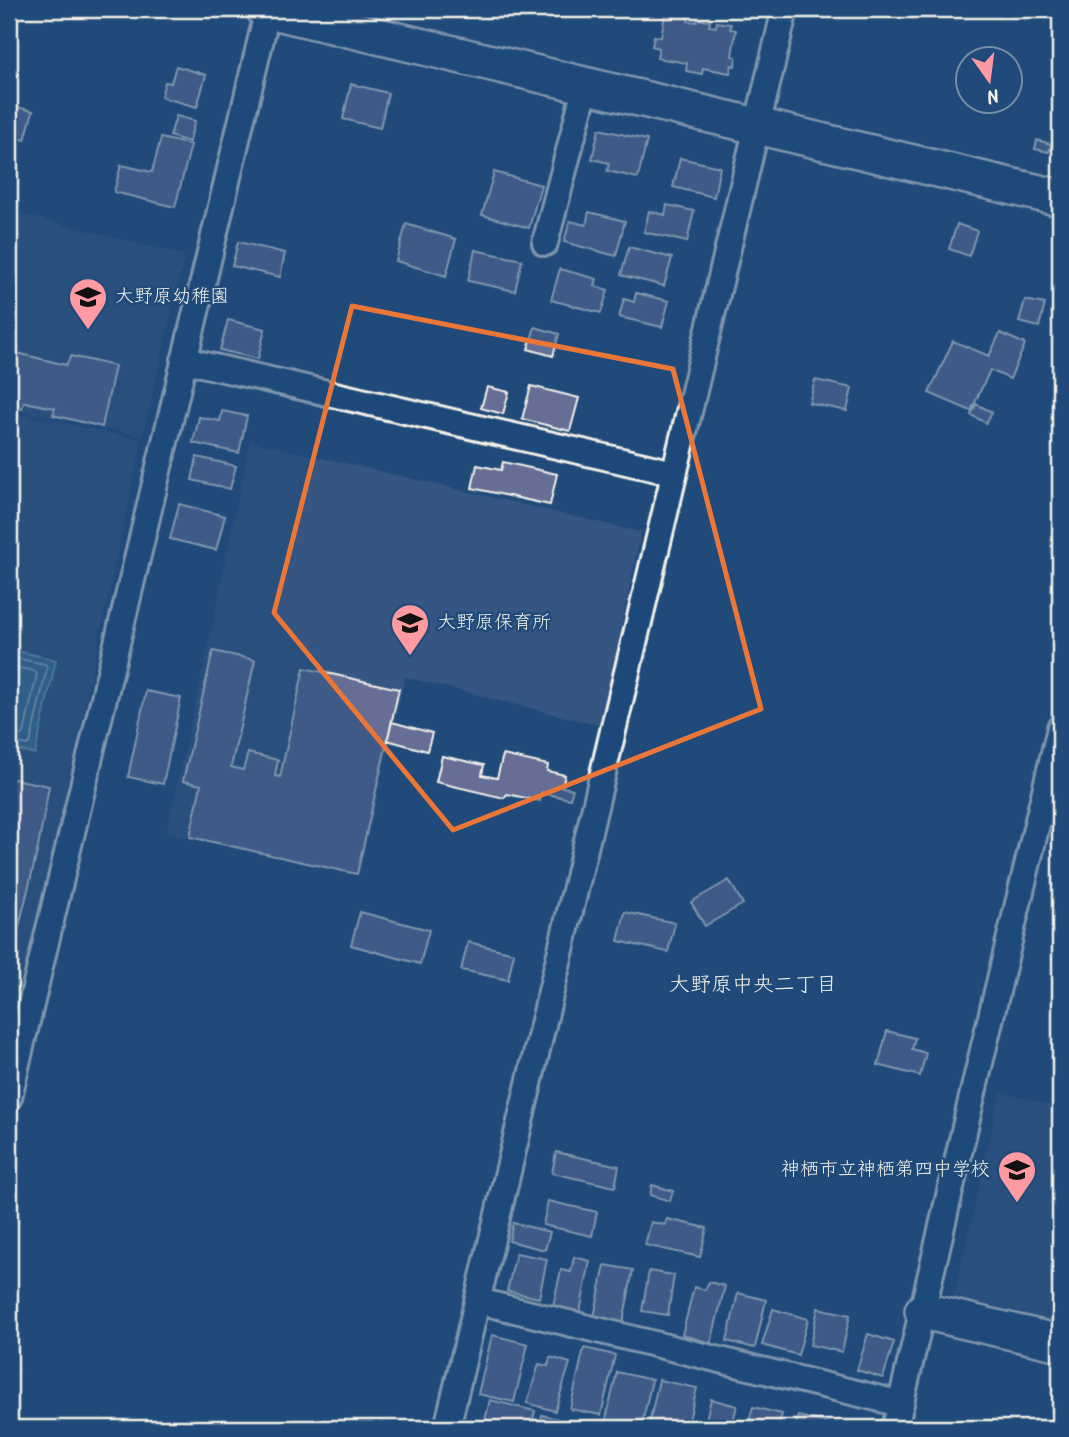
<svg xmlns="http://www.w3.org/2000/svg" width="1069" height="1437" viewBox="0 0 1069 1437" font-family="Kalam,'Klee One',sans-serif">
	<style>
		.built { fill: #345582 }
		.water { fill: #40789b; stroke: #88a8ba; stroke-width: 2 }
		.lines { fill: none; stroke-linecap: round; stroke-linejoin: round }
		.shore { stroke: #acc1c9; stroke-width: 2 }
		.building { fill: #666e96; stroke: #f4f1e8; stroke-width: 2 }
		.street-casing { stroke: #f4f1e8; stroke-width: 30 }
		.secondary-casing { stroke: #f4f1e8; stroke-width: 40 }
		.street { stroke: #1f4a7a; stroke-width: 24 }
		.secondary { stroke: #1f4a7a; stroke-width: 35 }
		.marked { fill: none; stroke: #ea7738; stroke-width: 5; stroke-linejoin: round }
		.labels { text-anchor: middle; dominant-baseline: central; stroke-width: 5; stroke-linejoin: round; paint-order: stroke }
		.poi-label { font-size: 19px; fill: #f4f1e8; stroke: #1f4a7a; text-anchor: start }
		.neighbourhood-label { font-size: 21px; fill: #f4f1e8; stroke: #1f4a7a }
	</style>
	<rect width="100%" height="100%" fill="#1f4a7a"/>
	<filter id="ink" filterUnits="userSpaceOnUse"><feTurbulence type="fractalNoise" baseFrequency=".0143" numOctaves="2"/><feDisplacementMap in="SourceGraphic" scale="14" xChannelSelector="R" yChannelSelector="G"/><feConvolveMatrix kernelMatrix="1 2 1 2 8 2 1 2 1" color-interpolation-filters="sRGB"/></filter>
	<g filter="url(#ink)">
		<path class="built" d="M9,211L185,255L143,436L9,408Z
			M9,412L142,440L9,1057Z
			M250,441L641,532L601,726L405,677L360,872L166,833L210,637Z
			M1000,1092L1060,1107V1326L953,1301Z"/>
		<path class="water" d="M9,649L56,660L35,754L9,748Z"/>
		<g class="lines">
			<path class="shore" d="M9,657L45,664L47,668L30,743L27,745L9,742
				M9,666L34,671L37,674L24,733L21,735L9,733"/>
		</g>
		<path class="building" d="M675,13L689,15L688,21L697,22V19L710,21L709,26L716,27L717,22L731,24L730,29L736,30L732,56L736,57L735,66L732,65L730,73L703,68L702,74L686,71L687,63L657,58L659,48L652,46L654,36L661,37L665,15L674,16Z
			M176,66L206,75L197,107L161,97L165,82L171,83Z
			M351,84L388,93L380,128L343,119Z
			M9,105L33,111L25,140L9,136Z
			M176,116L195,121L189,142L170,136Z
			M599,129L647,140L638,178L607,171L609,163L592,159Z
			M161,138L191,145L175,207L114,192L121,165L152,172Z
			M1037,140L1051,144L1049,152L1035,149Z
			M680,158L720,167L714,197L673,187Z
			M494,172L541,185L529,228L482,215Z
			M667,205L694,211L687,242L644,232L649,211L665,215Z
			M589,212L625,221L616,256L564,242L570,221L586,225Z
			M406,224L456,239L446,276L396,261Z
			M957,224L977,231L969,256L949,249Z
			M238,242L285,253L280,277L232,266Z
			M629,247L672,258L664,286L621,275Z
			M475,250L522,260L515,291L468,281Z
			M560,269L597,279L595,286L608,290L601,313L551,300Z
			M636,293L669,301L662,327L619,317L624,299L634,302Z
			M1025,300L1045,304L1039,327L1019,322Z
			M228,320L265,329L258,359L220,350Z
			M535,327L559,334L553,356L528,349Z
			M1000,333L1025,344L1010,379L990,370L971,411L929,393L953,341L989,356Z
			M9,351L66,365L71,356L115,366L102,427L53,415L55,408L24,402L22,409L9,406Z
			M815,380L852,388L847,411L809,403Z
			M531,386L579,398L570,431L522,419Z
			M487,387L509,392L503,414L481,408Z
			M976,404L992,412L986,423L971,415Z
			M222,411L247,416L239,453L193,443L199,417L220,421Z
			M197,457L236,466L230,489L192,480Z
			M503,462L557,474L550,505L472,488L477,465L501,470Z
			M179,504L225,516L216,550L170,539Z
			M213,651L255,660L231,767L243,770L248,753L278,760L275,776L280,777L304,668L399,689L357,874L190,837L201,785L183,781Z
			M146,691L181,698L163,784L128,777Z
			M392,722L432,733L427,751L387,740Z
			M503,755L548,765L547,771L565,775L562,787L573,789L570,799L542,793L540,801L507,794L504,798L436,782L442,756L484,765L482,775L497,778Z
			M9,778L49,786L38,848L9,968Z
			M729,880L743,904L705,926L691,902Z
			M360,912L429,930L420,964L351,945Z
			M625,912L675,923L668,952L618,941Z
			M468,942L514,953L508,980L461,970Z
			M887,1031L915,1038L912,1049L926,1053L920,1076L878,1065Z
			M556,1152L619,1166L615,1187L552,1173Z
			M652,1185L673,1191L670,1201L650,1195Z
			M548,1201L597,1212L592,1236L543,1225Z
			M667,1219L707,1228L700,1257L645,1245L651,1222L665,1225Z
			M513,1223L550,1232L545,1250L509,1241Z
			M516,1253L547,1259L539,1298L507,1291Z
			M574,1257L590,1261L580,1312L553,1306L561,1270L571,1272Z
			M605,1265L633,1270L623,1323L594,1317Z
			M649,1271L674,1275L668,1315L642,1311Z
			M709,1282L725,1286L711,1343L682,1335L694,1287L705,1290Z
			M738,1293L766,1300L755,1348L727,1341Z
			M818,1308L850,1315L842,1352L810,1345Z
			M773,1309L808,1319L798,1355L762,1345Z
			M868,1334L894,1342L883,1378L857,1370Z
			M492,1335L528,1344L514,1402L478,1394Z
			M584,1348L615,1355L601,1415L570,1409Z
			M550,1357L570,1363L555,1411L527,1403L539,1364L548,1366Z
			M617,1372L652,1380L641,1428H630L605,1423Z
			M659,1380L697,1388L687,1428H648Z
			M711,1399L737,1406L731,1428H704Z
			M490,1400L535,1411L531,1428H483Z
			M753,1407L782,1414L778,1428H747Z
			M542,1415L595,1428H539Z
			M798,1416L825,1422L823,1428H795Z
			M828,1424L847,1428H827Z"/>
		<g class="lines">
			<defs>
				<path id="street" d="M545,243L586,85
					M184,360L674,473
					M9,1097L268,9
					M478,1301L901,1404
					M447,1428L785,9
					M895,1428L979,1067L1060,728"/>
				<path id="secondary" d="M264,9L1060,198
					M923,1311L1060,1343"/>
			</defs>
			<use href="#street" class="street-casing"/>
			<use href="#secondary" class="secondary-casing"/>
			<use href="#street" class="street"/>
			<use href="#secondary" class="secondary"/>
		</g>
	</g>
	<path d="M0 0H1069V1437H0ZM352,306L673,369L761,709L453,830L274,613Z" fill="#1f4a7a" fill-opacity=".55" fill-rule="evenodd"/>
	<path class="marked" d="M352,306L673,369L761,709L453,830L274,613Z"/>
	<defs>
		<symbol id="school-pin" viewBox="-11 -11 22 30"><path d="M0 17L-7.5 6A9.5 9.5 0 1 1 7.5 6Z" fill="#ff9aa2" stroke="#1f4a7a"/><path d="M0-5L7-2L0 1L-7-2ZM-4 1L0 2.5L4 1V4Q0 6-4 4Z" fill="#111"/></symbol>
	</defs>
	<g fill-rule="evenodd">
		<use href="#school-pin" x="66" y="275" width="44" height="60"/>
		<use href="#school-pin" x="388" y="601" width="44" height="60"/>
		<use href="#school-pin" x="995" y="1148" width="44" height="60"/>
	</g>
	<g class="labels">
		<g class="poi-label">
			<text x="115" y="297">大野原幼稚園</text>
			<text x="437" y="623">大野原保育所</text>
			<text x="990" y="1170" text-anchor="end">神栖市立神栖第四中学校</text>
		</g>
		<g class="neighbourhood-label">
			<text x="753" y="985">大野原中央二丁目</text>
		</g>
	</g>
	<rect width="1069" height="1437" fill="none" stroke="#1f4a7a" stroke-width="35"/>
	<rect x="18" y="18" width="1034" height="1402" fill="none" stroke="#f4f1e8" stroke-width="2.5" filter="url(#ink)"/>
	<g transform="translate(989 80) rotate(166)"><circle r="33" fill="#1f4a7a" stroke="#748da6" stroke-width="2"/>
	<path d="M0-5L12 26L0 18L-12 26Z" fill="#ff9aa2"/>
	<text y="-10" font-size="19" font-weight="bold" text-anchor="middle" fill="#f4f1e8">N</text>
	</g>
</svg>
